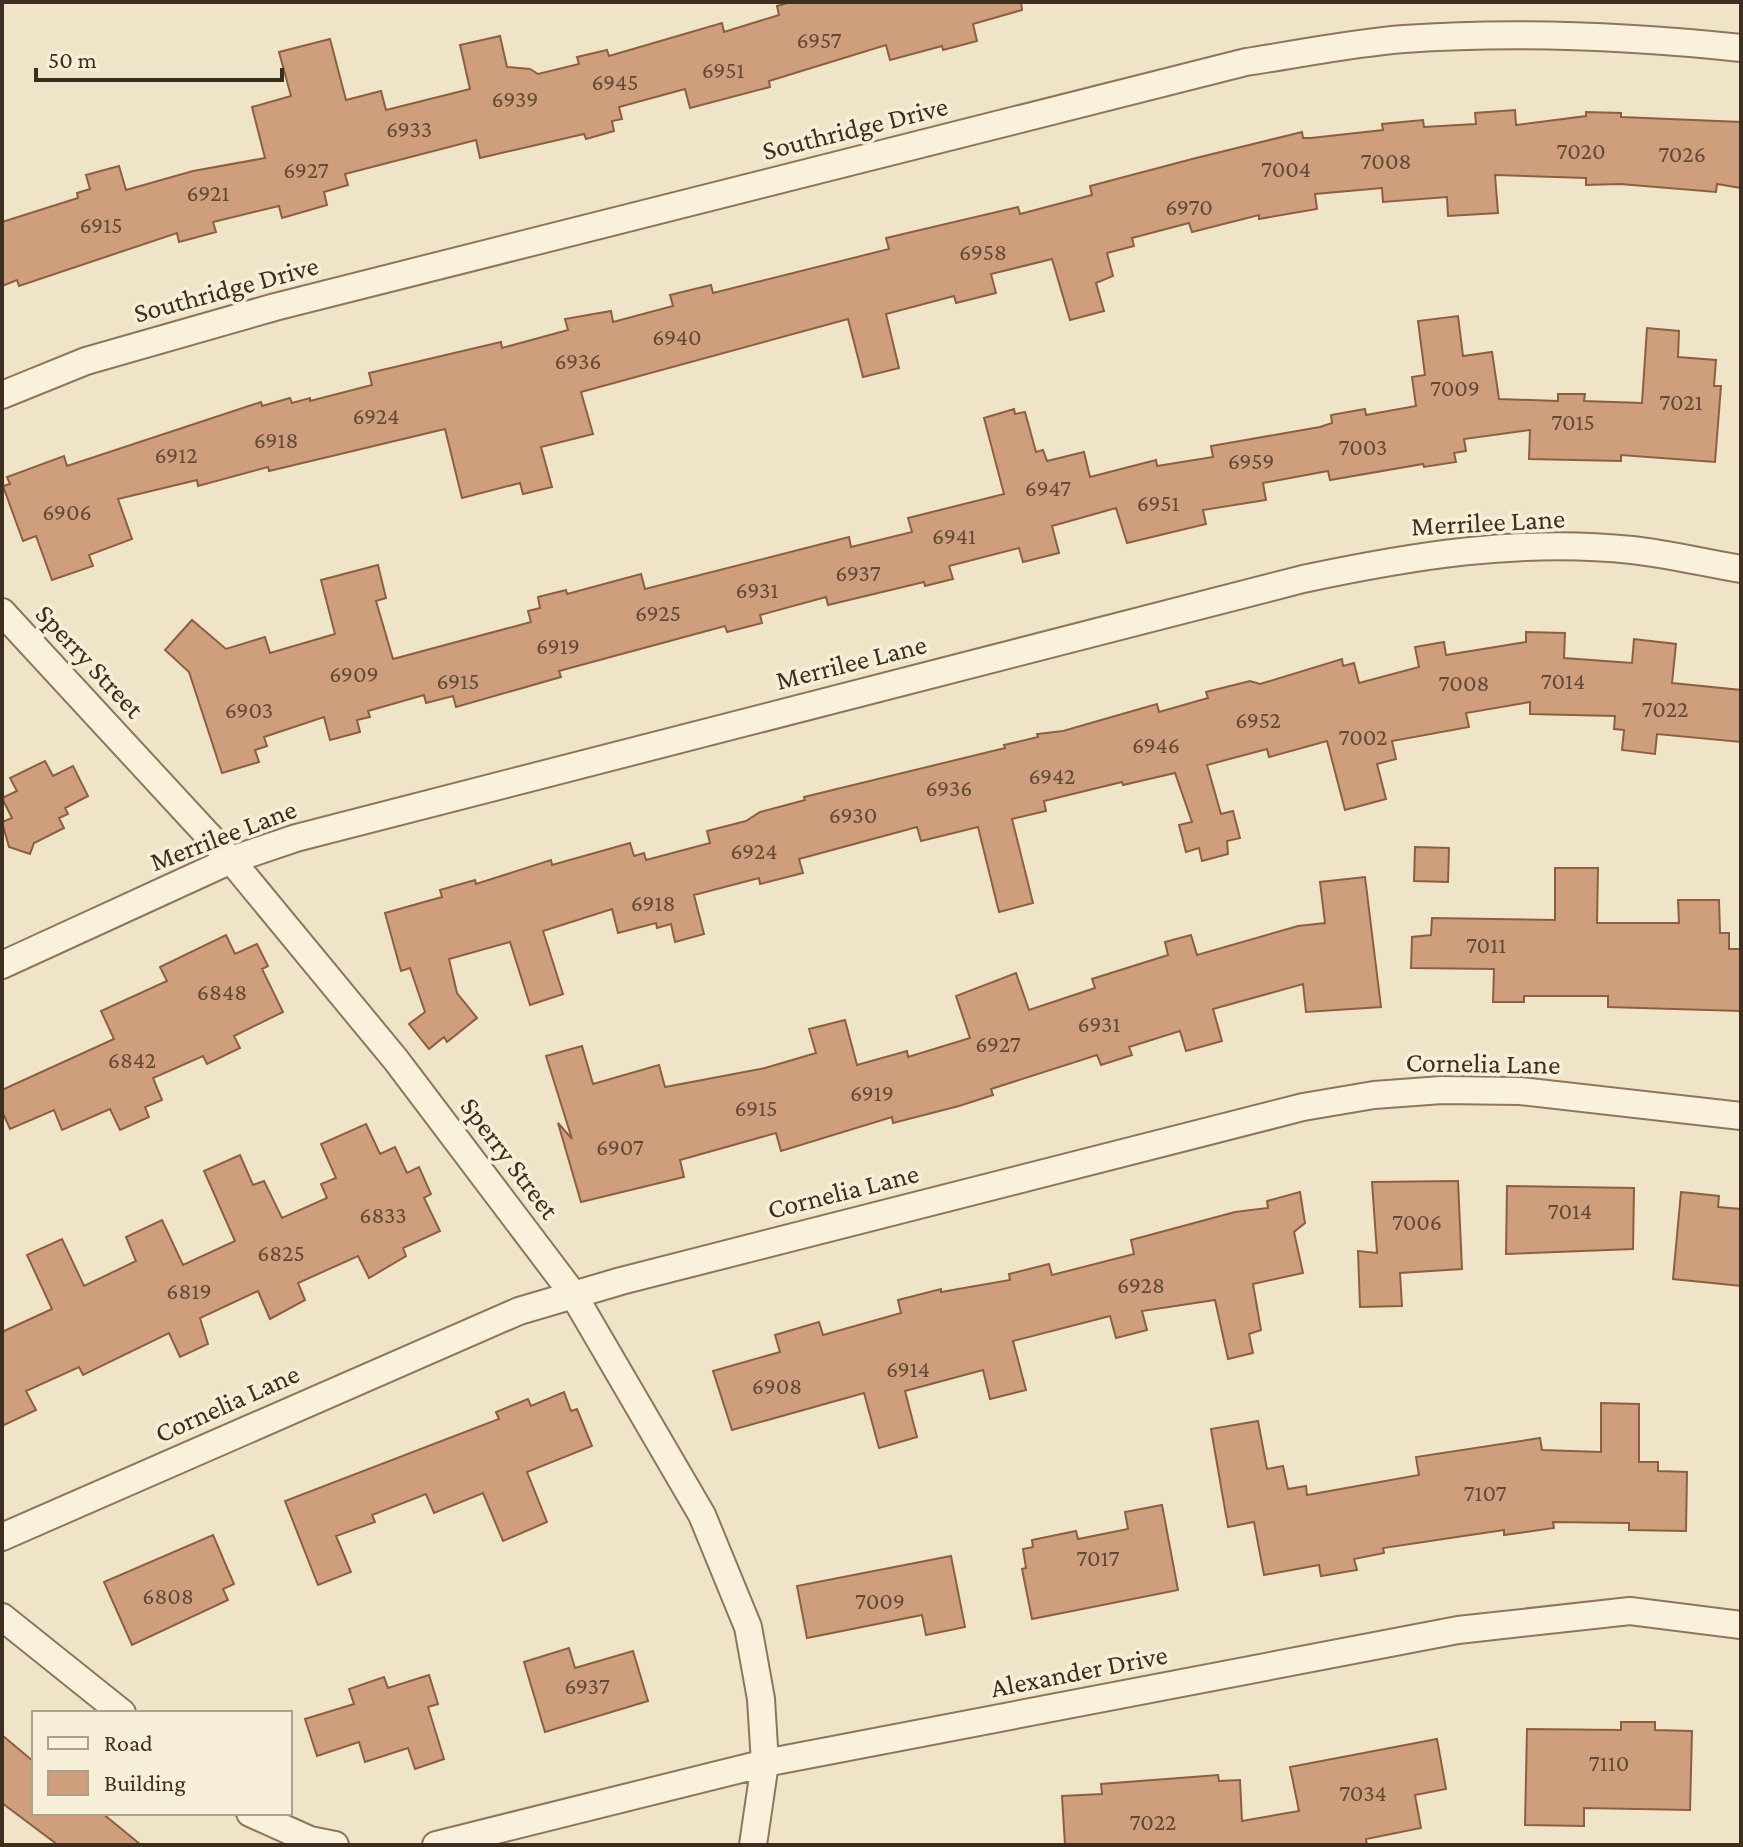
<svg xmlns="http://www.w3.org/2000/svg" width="1743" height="1847" viewBox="0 0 1743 1847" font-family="'Crimson Pro',serif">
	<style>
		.building { fill: #cf9f7d; stroke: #8d5f41; stroke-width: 2 }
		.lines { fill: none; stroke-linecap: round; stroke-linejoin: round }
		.street-casing { stroke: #8d765c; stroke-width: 30 }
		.street { stroke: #faf1dc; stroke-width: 26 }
		.labels { text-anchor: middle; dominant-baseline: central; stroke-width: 7; stroke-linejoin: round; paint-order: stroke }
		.number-label { font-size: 24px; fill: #624a37 }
		.street-label { font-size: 28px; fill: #3d2e20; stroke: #f7eed8 }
	</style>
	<rect width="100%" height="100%" fill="#f0e4c8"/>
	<path class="building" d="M791,2H1021L1022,10L973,24L977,41L943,50L942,46L890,60L886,45L769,81L770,87L690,108L685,89L619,107L622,119L612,121L614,131L586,139L584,134L480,158L476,140L345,174L348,185L324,192L327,205L282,218L279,206L213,222L216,232L179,242L177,233L19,286L17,280L2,286V222L78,198L77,193L90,189L86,175L119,166L126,190L193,171L265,158L252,107L291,96L279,52L330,39L346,100L381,91L386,110L470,89L460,45L500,36L507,67L530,69L538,74L579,64L577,57L607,50L609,56L722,23L724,32L779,15L777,6Z
		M1515,110L1516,125L1586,116V112L1621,113V117L1741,122V188L1717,184L1716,192L1620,184L1586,185V178L1495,175L1498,213L1448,216L1447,197L1383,202L1382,188L1315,194L1317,209L1259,219V215L1192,232L1189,223L1132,238L1134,246L1107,253L1113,276L1096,283L1104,311L1070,320L1052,259L991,274L996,293L956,303L954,296L886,314L899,368L863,377L848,319L581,392L593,434L541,447L552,487L523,494L520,483L462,498L445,429L269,471L268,467L198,486L197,480L118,499L132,539L89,555L93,566L52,580L36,536L23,541L3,486L10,484L7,477L64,456L67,466L261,402L262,406L290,398L292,403L310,398V401L372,385L369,373L501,342L502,348L568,330L565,319L611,311L613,322L673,306L670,295L711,285L713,293L889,249L886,238L1018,207L1020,214L1092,195L1090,186L1196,158L1302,132L1303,138H1311L1383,130L1382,124L1423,120L1424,127L1476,124L1475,113Z
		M1458,316L1463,356L1492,352L1499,399L1558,401V394H1585L1584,401L1642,403L1647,328L1679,331L1678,357L1716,360L1714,386H1721L1715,462L1621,455V461L1529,459L1530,430L1464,439L1466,451L1454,453L1456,462L1424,467L1423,464L1330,480L1328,471L1263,483L1266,500L1203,510L1206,524L1127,543L1116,508L1052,526L1059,553L1023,562L1019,548L949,566L953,579L925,586L924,582L828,605L826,597L760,615L762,623L727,632L725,626L559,671L561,677L456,707L453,696L426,703L424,695L368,711L370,717L357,720L360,732L330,740L324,717L264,737L267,746L255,750L259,762L222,773L189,672L165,650L192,620L226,649L265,637L270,653L335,634L321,580L378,565L386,598L376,601L393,659L531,622L528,611L540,608L538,597L566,590L567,594L641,574L645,589L849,537L851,547L912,532L908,518L1004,494L984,418L1014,409L1015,414L1025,412L1036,452L1043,450L1047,461L1084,452L1090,477L1156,460L1157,466L1213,457L1211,446L1320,427L1332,423L1331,415L1365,409L1366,415L1416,406L1412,377L1425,375L1418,321Z
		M1526,632L1565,633L1564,658L1632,663L1634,639L1676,644L1672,683L1741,690V742L1657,734L1655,754L1622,750L1624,730L1614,729L1615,716L1530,714V702L1466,713L1469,727L1392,741L1396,759L1377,764L1386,799L1345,810L1327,741L1269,757L1267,749L1207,765L1221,814L1233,811L1240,838L1227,841L1228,854L1202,861L1199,848L1186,852L1179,825L1192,822L1175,773L1123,785L1122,782L1044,801L1046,811L1012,819L1033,903L999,912L978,827L921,841L917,827L799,859L803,873L760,884L759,878L694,895L704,934L675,942L671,924L657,928L656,923L618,933L612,909L543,931L563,994L530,1005L510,942L449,959L457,993L477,1018L447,1042L444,1037L429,1049L409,1024L425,1012L410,968L401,971L385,913L442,897L440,890L475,880L476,884L551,860L552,865L630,843L634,856L644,853L646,860L710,843L707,831L746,821L760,812L805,800L804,797L1005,748L1004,745L1038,737L1037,734L1063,731L1157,704L1159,712L1208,698L1206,692L1250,681L1260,684L1342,659L1343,666L1354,663L1359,683L1419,667L1415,647L1444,642L1446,655L1526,642Z
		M45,761L53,776L73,766L88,796L65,808L68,814L59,818L64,828L34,843L30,854L9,847L2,822L12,818L2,798L17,791L10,778Z
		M1415,847L1449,848L1448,882L1414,881Z
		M1555,868H1598L1597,923H1679L1678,900H1719L1720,933H1729V949H1741V1011L1608,1007V996H1524V1002H1493L1494,969L1411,968L1412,937L1431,935L1432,918L1555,920Z
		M1365,877L1381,1007L1306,1012L1303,984L1213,1009L1222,1041L1186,1051L1180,1031L1129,1047L1132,1055L1101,1065L1097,1055L991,1089L993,1095L959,1106L893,1123L892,1117L781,1151L776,1133L680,1160L684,1177L581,1202L558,1123L572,1139L546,1056L582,1046L593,1084L659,1065L665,1087L765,1068L816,1053L809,1029L845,1020L857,1065L907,1051L908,1057L970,1038L956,996L1016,973L1029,1010L1095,988L1092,979L1168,955L1165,942L1191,935L1197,955L1298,926L1325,923L1320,882Z
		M226,935L235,954L257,944L268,966L262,969L283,1012L234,1036L240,1048L207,1064L203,1056L153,1078L162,1100L145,1107L149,1117L120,1130L110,1109L62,1130L54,1110L10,1129L2,1111V1090L114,1039L101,1011L167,981L160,967Z
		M366,1124L380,1154L395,1147L407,1173L419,1167L431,1194L424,1198L440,1231L403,1248L406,1256L369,1278L358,1256L298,1283L305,1300L270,1319L258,1291L200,1318L208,1344L180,1357L169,1333L83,1375L79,1367L26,1391L36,1410L2,1426V1332L52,1309L27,1255L62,1239L84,1286L136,1261L126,1237L162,1220L183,1265L235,1241L204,1171L240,1155L253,1185L264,1181L282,1218L327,1198L321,1184L336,1178L321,1144Z
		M1458,1181L1462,1269L1400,1273L1402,1306L1360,1307L1358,1251L1377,1253L1372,1182Z
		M1507,1186L1634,1188L1633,1249L1506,1254Z
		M1300,1192L1305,1223L1294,1232L1303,1273L1253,1284L1261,1330L1249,1334L1253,1353L1228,1359L1215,1300L1142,1311L1147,1330L1116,1338L1110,1316L1013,1341L1026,1390L990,1399L983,1370L905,1391L917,1437L879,1448L864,1393L732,1430L713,1371L780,1352L775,1335L819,1322L823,1335L901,1313L898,1300L941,1289V1292L1010,1280L1009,1274L1049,1264L1052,1275L1134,1254L1131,1240L1235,1212L1268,1208L1267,1201Z
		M1681,1192L1719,1196L1718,1207L1741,1209V1286L1673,1279Z
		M564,1392L571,1411L577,1409L592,1446L527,1472L547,1522L503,1541L483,1493L434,1513L426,1494L372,1515L375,1522L336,1536L351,1572L318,1585L285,1501L499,1419L496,1412L528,1399L531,1406Z
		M1601,1403L1639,1404V1462H1658V1471L1687,1472L1686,1531L1629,1530V1523L1553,1522L1554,1528L1504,1535V1530L1383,1548L1384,1553L1354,1559L1357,1570L1321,1576L1319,1565L1264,1575L1254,1522L1228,1527L1211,1429L1258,1421L1267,1469L1283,1466L1288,1489L1306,1486L1307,1495L1419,1475L1416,1457L1540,1438L1542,1450L1601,1452Z
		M1162,1505L1178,1590L1032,1619L1022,1569L1026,1568L1023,1549L1033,1547L1032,1540L1076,1531L1078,1539L1128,1529L1125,1512Z
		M213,1535L234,1584L223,1589L228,1600L132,1645L104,1582Z
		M951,1556L965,1627L926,1635L922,1615L807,1638L797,1586Z
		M569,1648L575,1668L633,1651L648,1701L545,1732L524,1662Z
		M429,1675L438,1704L428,1707L444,1759L415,1769L408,1748L365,1762L359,1742L317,1756L305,1719L354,1704L349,1689L384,1677L388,1688Z
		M1621,1722H1655V1730L1692,1731L1690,1810L1584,1808V1826L1525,1825L1527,1729L1621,1730Z
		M2,1735L34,1762V1813H102L141,1845H58L2,1803Z
		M1437,1739L1446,1789L1415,1795L1421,1828L1366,1839L1367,1845H1065L1062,1796L1102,1794L1101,1784L1218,1775L1219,1781L1240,1780L1242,1821L1299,1811L1290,1767Z"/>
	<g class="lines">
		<defs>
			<path id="street" d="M2,395L86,361L275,307L1246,62C1299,54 1352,43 1404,39C1518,31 1628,36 1741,48
				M2,612L231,860L396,1060L573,1294L702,1515L748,1627L761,1699L765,1763L753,1845
				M2,965L231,860L296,838L1303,579C1411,556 1520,538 1632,550C1668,554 1705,563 1741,569
				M2,1537L519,1311L621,1281L1303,1107L1374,1095L1442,1090L1520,1091L1741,1116
				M2,1617L122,1713
				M250,1813L310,1840L335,1845
				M436,1845L765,1763L1458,1630L1630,1611L1741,1625"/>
		</defs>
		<use href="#street" class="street-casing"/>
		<use href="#street" class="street"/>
	</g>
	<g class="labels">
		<g class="number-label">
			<text x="819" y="39">6957</text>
			<text x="723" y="69">6951</text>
			<text x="615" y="81">6945</text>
			<text x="515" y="98">6939</text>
			<text x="409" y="128">6933</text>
			<text x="1581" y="150">7020</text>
			<text x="1682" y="153">7026</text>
			<text x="1386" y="160">7008</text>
			<text x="1286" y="168">7004</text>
			<text x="306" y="169">6927</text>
			<text x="208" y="192">6921</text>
			<text x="1189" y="206">6970</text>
			<text x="101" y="224">6915</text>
			<text x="983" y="251">6958</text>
			<text x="677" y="336">6940</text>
			<text x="578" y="360">6936</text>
			<text x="1455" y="387">7009</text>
			<text x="1681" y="401">7021</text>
			<text x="376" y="415">6924</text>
			<text x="1573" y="421">7015</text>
			<text x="276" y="439">6918</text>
			<text x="1363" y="446">7003</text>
			<text x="176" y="454">6912</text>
			<text x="1251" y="460">6959</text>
			<text x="1048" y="487">6947</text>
			<text x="1158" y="502">6951</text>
			<text x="67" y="511">6906</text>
			<text x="954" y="535">6941</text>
			<text x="858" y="572">6937</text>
			<text x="757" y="589">6931</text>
			<text x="658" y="612">6925</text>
			<text x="558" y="645">6919</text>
			<text x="354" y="673">6909</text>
			<text x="458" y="680">6915</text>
			<text x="1563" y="680">7014</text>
			<text x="1464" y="682">7008</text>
			<text x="1665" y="708">7022</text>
			<text x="249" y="709">6903</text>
			<text x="1258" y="719">6952</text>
			<text x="1363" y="736">7002</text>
			<text x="1156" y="744">6946</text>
			<text x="1052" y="775">6942</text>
			<text x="949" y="787">6936</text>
			<text x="853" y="814">6930</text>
			<text x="754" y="850">6924</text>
			<text x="653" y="902">6918</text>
			<text x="1486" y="944">7011</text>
			<text x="222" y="991">6848</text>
			<text x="1099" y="1023">6931</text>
			<text x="998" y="1043">6927</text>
			<text x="132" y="1059">6842</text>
			<text x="872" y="1092">6919</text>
			<text x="756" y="1107">6915</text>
			<text x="620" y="1146">6907</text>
			<text x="1570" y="1210">7014</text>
			<text x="383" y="1214">6833</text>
			<text x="1417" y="1221">7006</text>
			<text x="281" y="1252">6825</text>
			<text x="1141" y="1284">6928</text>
			<text x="189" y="1290">6819</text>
			<text x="908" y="1368">6914</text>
			<text x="777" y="1385">6908</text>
			<text x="1485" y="1492">7107</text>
			<text x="1098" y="1557">7017</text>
			<text x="168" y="1595">6808</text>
			<text x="880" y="1600">7009</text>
			<text x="587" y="1685">6937</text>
			<text x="1609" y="1762">7110</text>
			<text x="1363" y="1792">7034</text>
			<text x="1153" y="1821">7022</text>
		</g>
		<g class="street-label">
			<text transform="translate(855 128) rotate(-14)">Southridge Drive</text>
			<text transform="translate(226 289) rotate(-15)">Southridge Drive</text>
			<text transform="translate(1488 522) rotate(-3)">Merrilee Lane</text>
			<text transform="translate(90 661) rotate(47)">Sperry Street</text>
			<text transform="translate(851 662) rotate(-14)">Merrilee Lane</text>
			<text transform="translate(223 835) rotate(-21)">Merrilee Lane</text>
			<text transform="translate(1483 1063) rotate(1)">Cornelia Lane</text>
			<text transform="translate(510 1158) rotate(53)">Sperry Street</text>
			<text transform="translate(843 1191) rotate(-14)">Cornelia Lane</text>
			<text transform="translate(227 1403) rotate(-24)">Cornelia Lane</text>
			<text transform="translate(1079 1671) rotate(-11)">Alexander Drive</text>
		</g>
	</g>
	<rect width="1743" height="1847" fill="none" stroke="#3d2e20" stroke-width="8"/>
	<rect x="32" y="1711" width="260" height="104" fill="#f7eed8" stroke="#ada18e" stroke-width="2"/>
	<rect x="48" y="1737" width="40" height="12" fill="#faf1dc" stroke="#ada18e" stroke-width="2"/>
	<text x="104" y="1751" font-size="24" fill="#3d2e20">Road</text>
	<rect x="48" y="1771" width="40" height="24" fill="#cf9f7d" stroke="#ada18e" stroke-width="2"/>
	<text x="104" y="1791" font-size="24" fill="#3d2e20">Building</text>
	<path d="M36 68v12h246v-12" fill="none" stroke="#3d2e20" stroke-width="4"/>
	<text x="48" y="68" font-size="24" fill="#3d2e20" stroke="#f7eed8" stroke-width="6" paint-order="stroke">50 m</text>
</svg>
